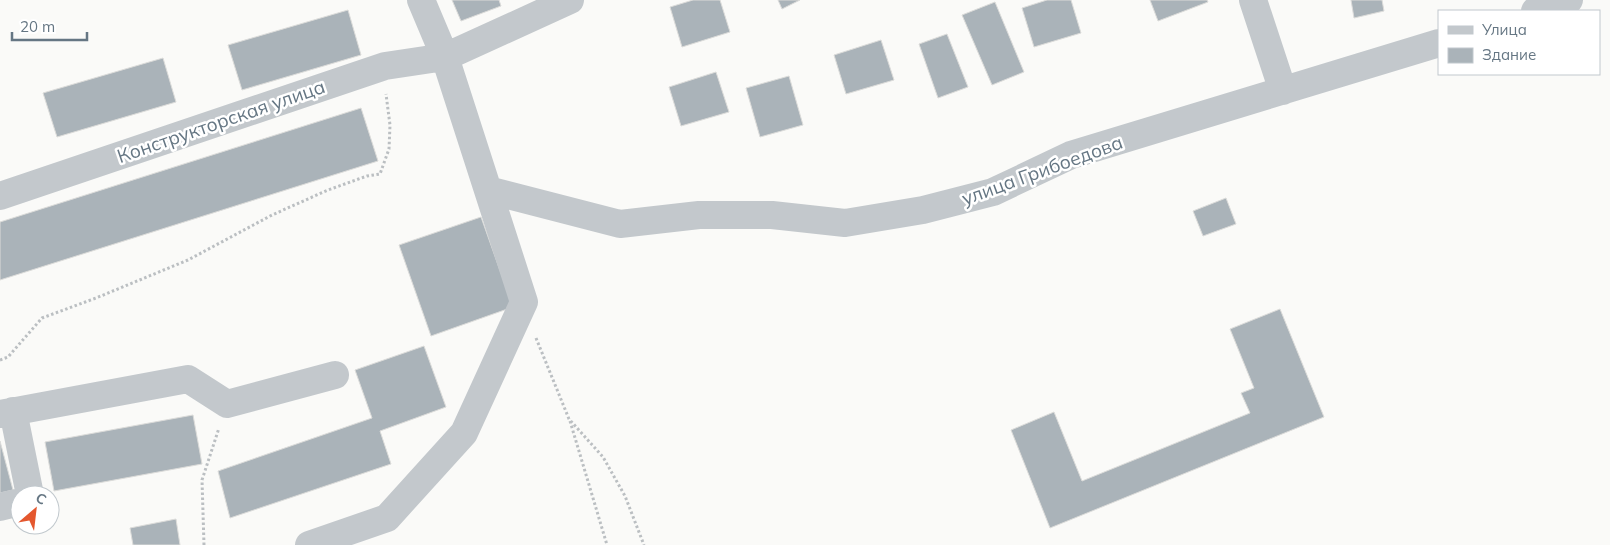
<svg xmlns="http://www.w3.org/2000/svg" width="1610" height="545" viewBox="0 0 1610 545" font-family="Mulish,sans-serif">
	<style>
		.building { fill: #aab3b9; stroke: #dcdcda }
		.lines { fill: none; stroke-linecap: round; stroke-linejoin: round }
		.path { stroke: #bbbfc2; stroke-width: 3; stroke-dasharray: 2.5 2.5; stroke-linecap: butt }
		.minor { stroke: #c3c8cc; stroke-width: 28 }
		.labels { text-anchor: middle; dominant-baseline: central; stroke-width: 5; stroke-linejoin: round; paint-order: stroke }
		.street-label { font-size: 19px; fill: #657683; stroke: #fff }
	</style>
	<rect width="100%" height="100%" fill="#fafaf8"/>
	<path class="building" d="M452,0H499L501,6L461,21Z
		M693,0H720L730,32L682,47L670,7Z
		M778,0H800L782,9Z
		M1047,0H1071L1081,33L1034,47L1022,8Z
		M1150,0H1207L1208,2L1158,21Z
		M1351,0H1382L1384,11L1354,18Z
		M995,2L1024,72L992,85L962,15Z
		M348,10L361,55L242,90L228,45Z
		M947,34L968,87L938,98L919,44Z
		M881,40L894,80L846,94L834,55Z
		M163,58L176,102L57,137L43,93Z
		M716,72L729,112L681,126L669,87Z
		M789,76L803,125L760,137L746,88Z
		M361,108L378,161L0,280V222Z
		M1226,198L1236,224L1203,236L1193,211Z
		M481,217L513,307L431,336L399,245Z
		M1280,309L1324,417L1050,528L1011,430L1054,412L1082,481L1250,413L1241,393L1254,388L1230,329Z
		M424,346L446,407L380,431L391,464L230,518L218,471L372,418L355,370Z
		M193,415L202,464L54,491L45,442Z
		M0,441L13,490L0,493Z
		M176,519L180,545H133L130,528Z"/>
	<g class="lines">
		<path class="path" d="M536,338L569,419L603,457L625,496L644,545
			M0,360L8,357L42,318L96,298L188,260L272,215L328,190L367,176L380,174L389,149L390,125L386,94
			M570,421L607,545
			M204,545L202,480L219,428"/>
		<path class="minor" d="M1253,0L1283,91
			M1535,11L1569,0
			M488,190L620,224L699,215H772L845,223L923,210L993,192L1071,155L1439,43
			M0,196L385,66L445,57L570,0
			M13,411L30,495
			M0,414L188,379L227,404L335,375
			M0,507L20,502
			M309,545L387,518L464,433L524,302L445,57L421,0"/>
	</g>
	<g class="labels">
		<g class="street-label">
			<text transform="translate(221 121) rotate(-19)">Конструкторская улица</text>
			<text transform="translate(1042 170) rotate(-20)">улица Грибоедова</text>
		</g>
	</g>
	<rect x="1438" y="10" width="162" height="65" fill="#ffffff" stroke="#c1c8cd"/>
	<rect x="1448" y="26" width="25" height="8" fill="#c3c8cc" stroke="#c1c8cd"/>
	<text x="1482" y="35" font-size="15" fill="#657683">Улица</text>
	<rect x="1448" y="48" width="25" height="15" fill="#aab3b9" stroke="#c1c8cd"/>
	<text x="1482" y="60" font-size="15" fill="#657683">Здание</text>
	<g transform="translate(35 510) rotate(28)"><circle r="24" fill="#ffffff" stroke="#c1c8cd"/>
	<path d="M0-4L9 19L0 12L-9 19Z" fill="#e4572e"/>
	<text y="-8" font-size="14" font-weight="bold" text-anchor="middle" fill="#657683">С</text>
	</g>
	<path d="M12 32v8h75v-8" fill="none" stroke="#657683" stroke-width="2.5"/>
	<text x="20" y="32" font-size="15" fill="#657683" stroke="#ffffff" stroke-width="4" paint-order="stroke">20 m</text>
</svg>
